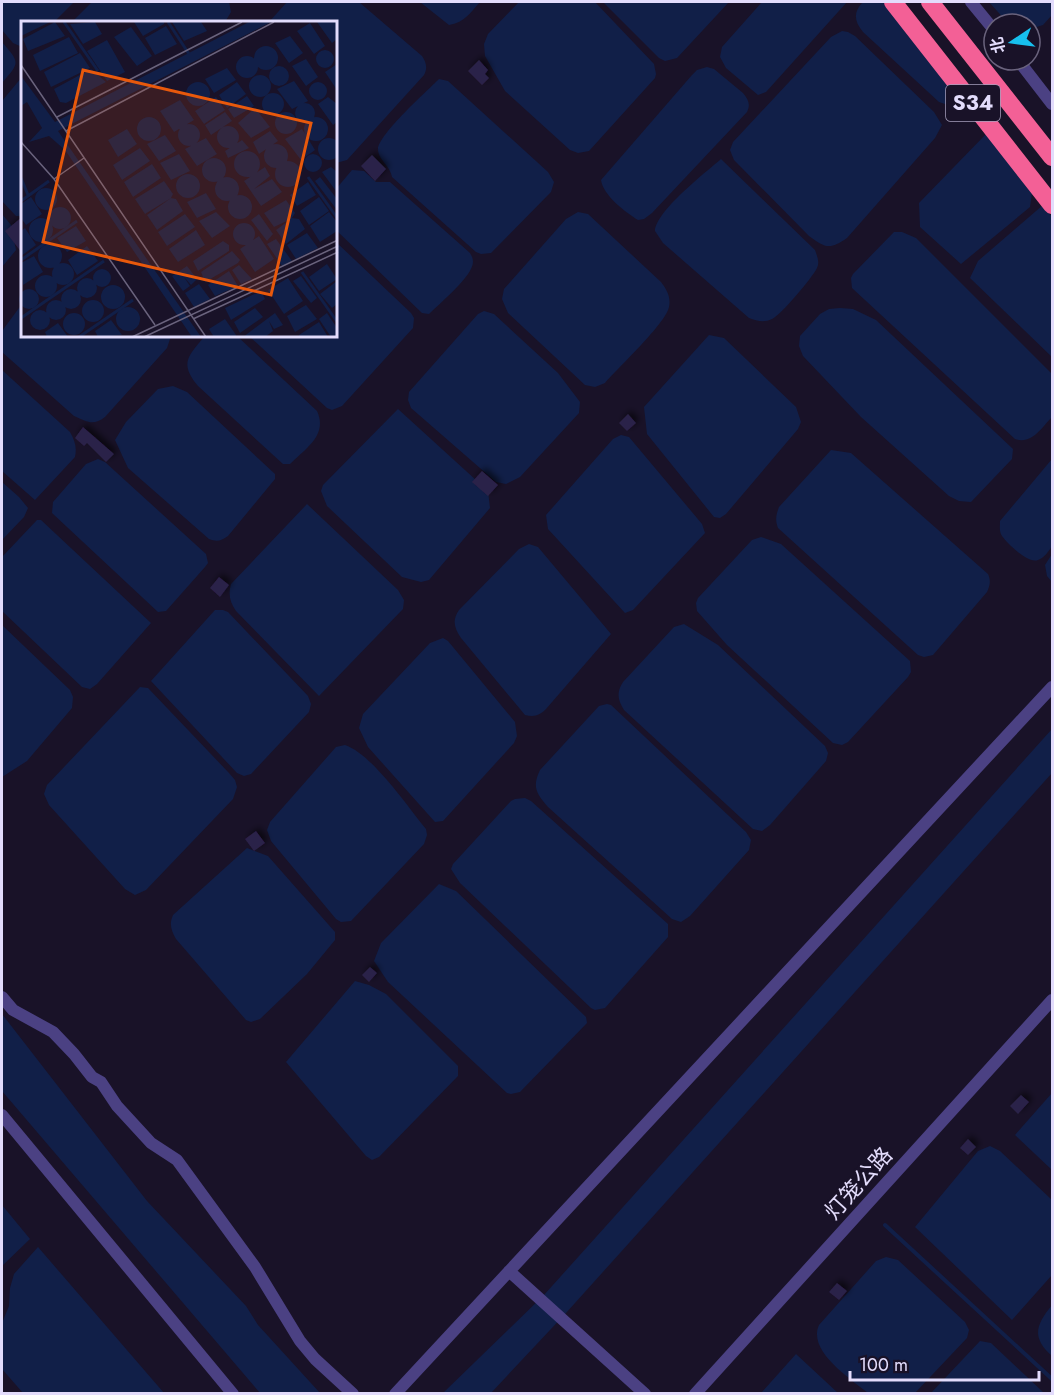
<svg xmlns="http://www.w3.org/2000/svg" width="1054" height="1395" viewBox="0 0 1054 1395" font-family="Jost,'Noto Sans SC',sans-serif">
	<style>
		.water { fill: #111f48 }
		.lines { fill: none; stroke-linecap: round; stroke-linejoin: round }
		.stream { stroke: #111f48; stroke-width: 4 }
		.building { fill: #2c2048; filter: url(#shadow) }
		.minor { stroke: #4b4183; stroke-width: 12 }
		.highway { stroke: #f36096; stroke-width: 18 }
		.labels { text-anchor: middle; dominant-baseline: central; stroke-width: 4.5; stroke-linejoin: round; paint-order: stroke }
		.shield { fill: #191228; stroke: #a69fbc; stroke-width: 1.5 }
		.shield-label { font-size: 21px; font-weight: bold; fill: #e3dcfc }
		.street-label { font-size: 22px; fill: #e3dcfc; stroke: #191228 }
		.inset-river { fill: none; stroke: #111f48; stroke-width: 3 }
		.inset-road { fill: none; stroke: #6a637d; stroke-width: 1.5 }
		.view { fill: #e8590c; fill-opacity: 0.15; stroke: #e8590c; stroke-width: 3 }
		.inset-edge { fill: none; stroke: #e3dcfc; stroke-width: 3 }
	</style>
	<defs>
		<filter id="shadow"><feDropShadow dx="3.5" dy="-3.5" stdDeviation="3" flood-color="#0009"/></filter>
	</defs>
	<rect width="100%" height="100%" fill="#191228"/>
	<path class="water" d="M2,2H74L54,22H22V47L13,43L2,30Z
		M92,2H229L231,12L225,22H72Z
		M287,2H359L422,56C426,62 428,68 424,75L347,160L336,163V22H269Z
		M420,2H480C471,12 464,23 449,25Z
		M519,2H595L654,64L656,74L655,78L589,151L578,153L570,150L505,91L485,56L484,44L488,34Z
		M603,2H729L677,58L665,61L659,58Z
		M762,2H847L766,92L758,95L726,68L720,57L722,47Z
		M863,2H886L960,99L951,106L939,102L863,32C854,21 853,12 863,2Z
		M989,2H1052V15L1043,25L1030,29V24L1007,22Z
		M842,31L848,32L855,36L934,112L942,125L935,138L847,238C830,250 825,248 809,236L734,160L730,150L733,142L831,37Z
		M2,42C20,63 20,62 2,83Z
		M707,67L714,69L743,93C748,99 751,104 747,112L652,213L644,219L638,220C625,212 603,195 601,180L692,75L697,70Z
		M22,77V218L19,216H16L2,201V101Z
		M439,79L448,81L548,172L554,182L551,192L491,253L481,254L476,252L392,177C390,165 378,160 378,149C379,134 427,91 439,79Z
		M987,133L1032,193L1030,207L961,264L920,227L919,203Z
		M721,159L815,250C817,256 820,262 817,268C812,278 781,315 772,319C764,323 757,321 749,318L663,243L655,231C656,211 705,173 721,159Z
		M352,170L364,171L376,182H390L470,253C472,257 473,258 473,262C473,276 439,304 429,314L422,313L336,230V189Z
		M1043,205L1052,217V357L970,278L978,261Z
		M578,212L588,214L661,282C667,290 671,297 669,307C666,323 618,368 605,383L595,387L585,385L508,313L502,299L504,289L566,219Z
		M2,214L11,225L16,250L2,267Z
		M894,232H902L916,238L1052,374V417C1042,427 1032,445 1015,439L852,288L851,278L853,274Z
		M336,242L411,313L414,318L413,328L342,406L332,410L327,408L249,336H336Z
		M22,304V336H171L167,348L105,417C93,426 88,422 74,416L2,352V331Z
		M840,308L853,309L876,320L1013,449L1012,459L971,502L959,501L949,496L861,417L803,356L799,346L800,336L820,314L829,309Z
		M484,311L494,314L558,373L580,402L579,413L520,477L506,484L496,482L411,408L408,400L409,392L478,314Z
		M709,335L724,338L796,407L801,422L798,429L726,514L720,518L714,517L647,434L644,407Z
		M205,336H237L317,411C328,435 306,448 290,464H283L198,386C179,363 188,356 205,336Z
		M2,370L70,432C75,441 77,447 75,457L35,500L2,471Z
		M173,386L187,392L275,474V479L228,536C221,541 217,542 209,539L128,468L115,440L126,422L158,389Z
		M398,409L488,491L490,508L429,580L421,582L402,577L327,506L321,491L323,485Z
		M621,435L629,437L702,524L705,533L633,610L625,613L548,529L546,515L613,439Z
		M831,450L851,453L988,574C991,581 990,585 987,592L933,655L924,657L918,655L778,528C775,520 776,515 779,507Z
		M98,459L105,462L206,554L208,563L205,567L166,611L158,612L52,513L53,502L86,464Z
		M1052,459V546C1049,551 1044,558 1038,560C1028,564 1008,544 1002,536C999,531 1000,527 1000,521Z
		M2,482L19,497L28,508L24,517L2,540Z
		M307,504L398,590L404,600L403,609L319,696L236,611C230,602 228,595 231,584Z
		M37,520H41L151,623L97,684L90,689L82,687L2,611V557Z
		M761,537L781,544L910,661L911,672L908,677L848,742L842,745L833,743L727,645L697,611L696,603L698,598L752,540Z
		M529,544L538,547L611,634L546,709C539,716 534,717 525,715L461,638C454,628 452,620 459,610L519,549Z
		M1052,554V582L1047,576L1045,565Z
		M215,610H223L228,612L308,696L311,704L309,712L251,774L244,776L237,773L151,681Z
		M684,624L718,645L825,746L828,753L826,761L770,825L762,831L753,829L624,710C618,700 616,693 623,682L674,627Z
		M2,625L70,690L73,697L72,708L27,761L2,777Z
		M443,638L448,641L515,722L517,736L514,743L443,821L435,822L368,747L359,728L363,714L430,643Z
		M140,687L148,688L229,773L235,780L237,787L233,799L146,890L135,895L125,889L49,805L44,794L47,785Z
		M607,704L611,705L746,832L751,840L749,850L690,916L681,922L672,919L548,807C536,793 532,787 540,770L599,706Z
		M1052,729V773L566,1313L491,1393L442,1394L544,1295Z
		M345,745C372,754 407,806 426,829L427,835L424,844L351,921L341,922L336,919L271,841L267,830L270,822L336,747Z
		M525,798L531,801L668,924V937L605,1008L595,1010L591,1008L460,883L451,869L453,864L511,801L515,799Z
		M247,848L268,856L335,932V940L307,974L260,1019L251,1022L246,1020L176,939C171,930 169,924 173,915Z
		M439,884L456,891L586,1017L587,1023L520,1092L511,1094L507,1093L388,982L374,961L381,943Z
		M355,981L369,985L386,994L458,1066V1076L379,1157L372,1160L366,1156L286,1062Z
		M2,1014L147,1201L246,1306L258,1325L320,1393H260L2,1091Z
		M1052,1093V1170L1015,1135Z
		M990,1146L1000,1151L1052,1200V1275L1012,1320L915,1227L978,1151Z
		M2,1205L30,1239L2,1266Z
		M38,1247L164,1393H23L2,1369V1323L9,1306L10,1288L14,1274Z
		M886,1257L898,1260L965,1322L969,1330L967,1338L915,1393H868C851,1379 807,1351 819,1325L876,1261Z
		M1052,1305V1356C1031,1337 1036,1325 1052,1305Z
		M980,1341L991,1343L1044,1393H931Z
		M796,1354L838,1393H761Z"/>
	<g class="lines">
		<path class="stream" d="M885,1225L1052,1379"/>
	</g>
	<path class="building" d="M479,60L488,70L485,74L489,78L482,85L468,71Z
		M372,155L386,169L375,181L361,166Z
		M22,217V253L5,231Z
		M628,414L636,423L627,431L619,423Z
		M83,427L114,454L106,462L87,443L84,446L75,438Z
		M482,471L498,485L488,496L472,482Z
		M219,577L229,585L220,597L210,588Z
		M256,831L265,843L254,851L245,839Z
		M370,967L377,973L369,982L362,975Z
		M1021,1095L1029,1102L1018,1114L1010,1106Z
		M968,1139L976,1147L968,1155L960,1148Z
		M837,1283L847,1291L839,1300L829,1292Z"/>
	<g class="lines">
		<path class="minor" d="M971,2L994,30
			M1018,60L1052,104
			M2,997L13,1010L53,1032L74,1054L92,1077L101,1082L117,1106L151,1143L177,1160L255,1267L300,1341L315,1359L353,1394
			M2,1115L233,1394
			M509,1271L645,1394
			M395,1394L1052,687
			M695,1394L1052,1000"/>
		<path class="highway" d="M893,2L1052,205
			M930,2L1052,157"/>
	</g>
	<g class="labels">
		<rect class="shield" x="946" y="85" width="54" height="36" rx="4.5"/>
		<g class="shield-label">
			<text x="973" y="103">S34</text>
		</g>
		<g class="street-label">
			<text transform="translate(858 1183) rotate(-48)">灯笼公路</text>
		</g>
	</g>
	<g transform="translate(21 21)">
		<rect width="316" height="316" fill="#191228"/>
		<path d="M0,1H29L0,15ZM34,1L44,15L7,30L2,18ZM74,1L81,13L62,23L49,3ZM113,1H143V3L122,15ZM151,1H180L186,10L163,20ZM228,1H250L37,110L180,316H171L44,129L28,115L8,121L21,107L6,81L0,85V55L34,101ZM296,1H316V18L311,22ZM289,2L304,25L293,33L276,10ZM145,5L156,23L134,34L124,17ZM110,6L131,35L116,45L93,16ZM269,15L282,32L268,42L254,22ZM48,16L57,32L19,50L12,34ZM86,19L104,51L86,60L66,30ZM233 37a12 12 0 1 1 24 0a12 12 0 1 1-24 0ZM295 38a9 9 0 1 1 18 0a9 9 0 1 1-18 0ZM59,32L69,47L30,66L23,51ZM215 46a11 11 0 1 1 22 0a11 11 0 1 1-22 0ZM285,38L297,56L285,65L271,45ZM316,43H317L316,69L304,51ZM248 55a10 10 0 1 1 20 0a10 10 0 1 1-20 0ZM206,47L215,59L193,72L184,58ZM70,48L85,61L45,82L39,81L33,68ZM228 65a11 11 0 1 1 22 0a11 11 0 1 1-22 0ZM273,60L287,80L271,88L256,68ZM165 73a12 12 0 1 1 24 0a12 12 0 1 1-24 0ZM216,61L225,73L206,87L198,74ZM288 70a9 9 0 1 1 18 0a9 9 0 1 1-18 0ZM241 83a11 11 0 1 1 22 0a11 11 0 1 1-22 0ZM226,75L233,85L213,97L207,88ZM195,76L204,89L183,103L174,90ZM307,76L316,83V101L312,104L297,83ZM159,79L173,99L153,111L139,90ZM274 92a10 10 0 1 1 20 0a10 10 0 1 1-20 0ZM234,87L249,106L230,117L217,102ZM254 102a11 11 0 1 1 22 0a11 11 0 1 1-22 0ZM204,91L211,100L190,114L184,104ZM116 108a12 12 0 1 1 24 0a12 12 0 1 1-24 0ZM283 108a12 12 0 1 1 24 0a12 12 0 1 1-24 0ZM157 114a11 11 0 1 1 22 0a11 11 0 1 1-22 0ZM196 116a11 11 0 1 1 22 0a11 11 0 1 1-22 0ZM106,108L116,123L97,136L87,119ZM281,108L294,129L280,139L264,118ZM249,110L257,120L238,133L232,121ZM144,114L155,130L138,140L126,123ZM185,117L196,133L176,145L164,128ZM297 128a11 11 0 1 1 22 0a11 11 0 1 1-22 0ZM221,119L228,127L207,137L204,130ZM243 135a12 12 0 1 1 24 0a12 12 0 1 1-24 0ZM119,127L129,140L101,159L92,144ZM213 143a13 13 0 1 1 26 0a13 13 0 1 1-26 0ZM158,133L169,150L150,159L139,142ZM283 142a9 9 0 1 1 18 0a9 9 0 1 1-18 0ZM181 149a12 12 0 1 1 24 0a12 12 0 1 1-24 0ZM254 153a13 13 0 1 1 26 0a13 13 0 1 1-26 0ZM131,143L140,157L112,176L103,161ZM244,146L249,155L233,168L251,158L261,171L240,185L223,160ZM310,146L316,151L315,170L301,151ZM155 165a12 12 0 1 1 24 0a12 12 0 1 1-24 0ZM194 168a12 12 0 1 1 24 0a12 12 0 1 1-24 0ZM299,156L316,178V189L294,160ZM143,160L152,173L150,177L155,178L162,190L136,209L126,194L150,177L124,193L114,178ZM287,161L295,174L276,185L269,174ZM14 178a11 11 0 1 1 22 0a11 11 0 1 1-22 0ZM185,172L195,188L176,197L166,181ZM207 186a12 12 0 1 1 24 0a12 12 0 1 1-24 0ZM10,176L21,193L5,204L0,197V183ZM298,176L308,190L288,204L279,190ZM265,179L274,192L271,197L278,198L284,208L265,223L255,209L270,198L253,206L243,192ZM28 197a11 11 0 1 1 22 0a11 11 0 1 1-22 0ZM195,191L209,205L191,217L178,200ZM308,191L316,201V210L299,221L289,205ZM164,193L174,206L146,225L137,211ZM238,193L252,213L246,220L230,199ZM8 209a12 12 0 1 1 24 0a12 12 0 1 1-24 0ZM212 213a11 11 0 1 1 22 0a11 11 0 1 1-22 0ZM55,205L65,220L46,231L36,217ZM4,207L15,224L0,235V210ZM175,209L184,224L157,241L148,228ZM286,212L297,227L275,238L266,224ZM238,215L253,238L234,251L219,228ZM255,218L271,240L261,245L246,223ZM202,220L208,224V230L177,250L172,240ZM17 235a12 12 0 1 1 24 0a12 12 0 1 1-24 0ZM66,225L77,240L56,254L47,239ZM211,230L219,239L217,242L184,261L180,251ZM13,235L22,251L2,264L0,242ZM31 253a11 11 0 1 1 22 0a11 11 0 1 1-22 0ZM306,243L316,258L298,270L288,256ZM218,244L231,258L220,263L211,249ZM166,245L176,258L170,264L163,256L169,265L162,270L151,255ZM72 257a9 9 0 1 1 18 0a9 9 0 1 1-18 0ZM208,250L217,265L194,275L187,264ZM14 265a11 11 0 1 1 22 0a11 11 0 1 1-22 0ZM280,255L296,277L290,282L272,260ZM56 267a10 10 0 1 1 20 0a10 10 0 1 1-20 0ZM267,257L282,280L263,293L247,269ZM316,260V283L311,287L299,273ZM178,263L189,278L173,286L164,272ZM80 276a12 12 0 1 1 24 0a12 12 0 1 1-24 0ZM-2 278a10 10 0 1 1 20 0a10 10 0 1 1-20 0ZM40 278a10 10 0 1 1 20 0a10 10 0 1 1-20 0ZM240,270L244,278L210,299L204,287ZM61 290a11 11 0 1 1 22 0a11 11 0 1 1-22 0ZM25 289a10 10 0 1 1 20 0a10 10 0 1 1-20 0ZM285,284L296,298L274,311L266,295ZM95 298a12 12 0 1 1 24 0a12 12 0 1 1-24 0ZM234,287L242,296L219,312L213,301ZM9 299a10 10 0 1 1 20 0a10 10 0 1 1-20 0ZM42 303a11 11 0 1 1 22 0a11 11 0 1 1-22 0ZM254,292L262,304L253,308L248,300L252,310L244,316H222ZM306,292L316,307V316H310L298,298ZM204,298L215,314V316H193L188,308ZM90,299L101,314L77,316L74,310ZM298,301L307,316H278V314ZM37,302L47,316H26L24,311Z" fill="#111f48"/>
		<path class="inset-river" d="M43,1L77,50M147,1L168,33M287,156L317,198M0,157L7,174M0,180L28,160M0,239L56,200M281,251L317,302M0,297L83,240M58,316L112,279"/>
		<path class="inset-road" d="M0,44L185,316M36,96L221,1M45,110L253,1M0,121L33,158L134,304M33,158L63,137M172,298L317,231M111,316L317,219M123,316L317,225"/>
		<path class="view" d="M62,49L290,102L250,274L22,221Z"/>
		<rect width="316" height="316" class="inset-edge"/>
	</g>
	<rect width="1054" height="1395" fill="none" stroke="#e3dcfc" stroke-width="6"/>
	<g transform="translate(1012 42) rotate(257)"><circle r="28" fill="#191228" stroke="#6a637d" stroke-width="1.5"/>
	<path d="M0-4.5L10 22L0 15L-10 22Z" fill="#17c0ee"/>
	<text y="-9" font-size="16" font-weight="bold" text-anchor="middle" fill="#e3dcfc">北</text>
	</g>
	<path d="M850 1371v9h189v-9" fill="none" stroke="#e3dcfc" stroke-width="3"/>
	<text x="859" y="1371" font-size="18" fill="#e3dcfc" stroke="#191228" stroke-width="4.5" paint-order="stroke">100 m</text>
</svg>
